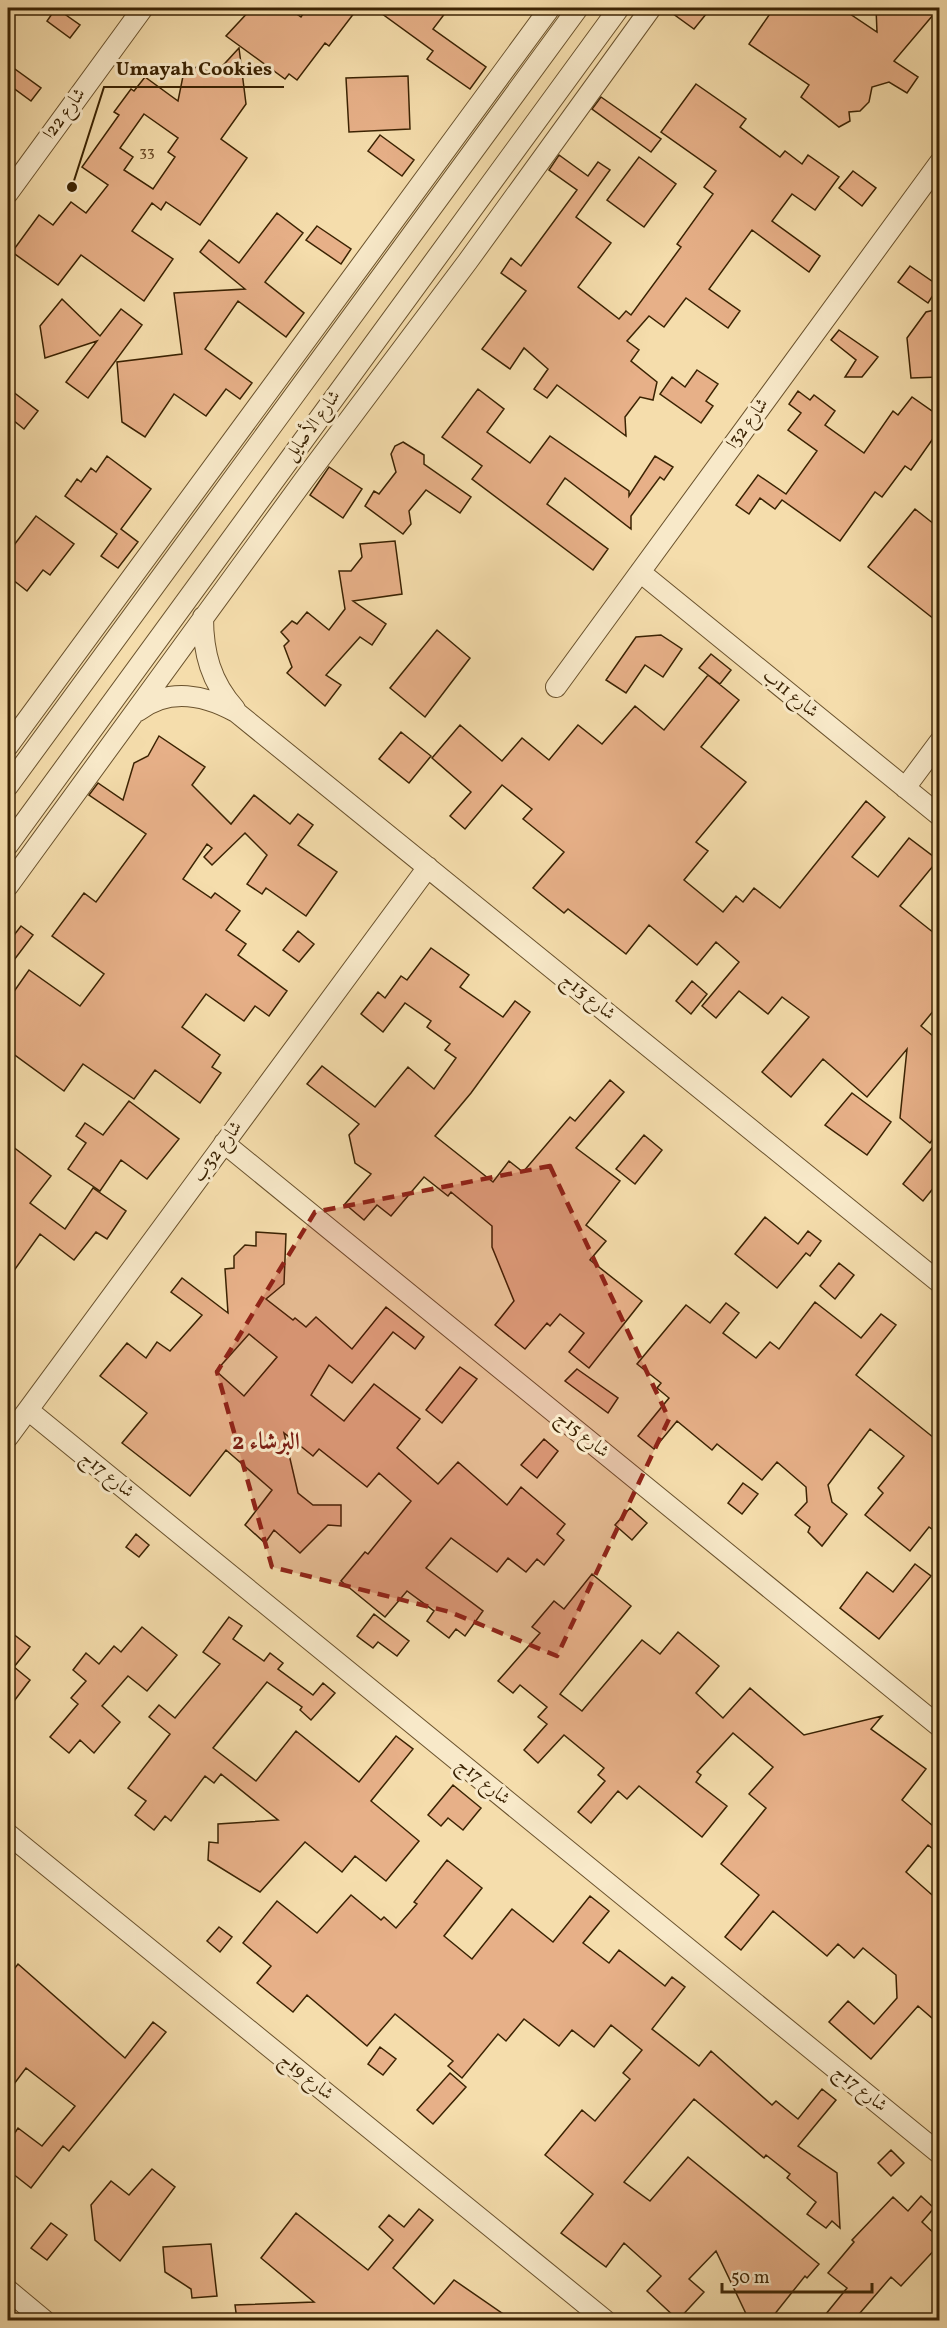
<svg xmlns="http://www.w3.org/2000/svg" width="947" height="2328" viewBox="0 0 947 2328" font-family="Vollkorn,Amiri,serif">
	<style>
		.building { fill: #e7b088; stroke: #3b2303; stroke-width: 1.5; fill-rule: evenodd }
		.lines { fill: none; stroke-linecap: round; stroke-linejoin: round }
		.minor-casing { stroke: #6a522d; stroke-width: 22 }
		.minor { stroke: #f8e9c9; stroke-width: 20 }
		.marked { fill: #8f2418; fill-opacity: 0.2; stroke: #8f2418; stroke-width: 4.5; stroke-dasharray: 12 8; stroke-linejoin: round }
		.labels { text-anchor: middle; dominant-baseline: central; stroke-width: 6; stroke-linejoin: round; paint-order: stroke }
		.number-label { font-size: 15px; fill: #664624 }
		.street-label { font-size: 18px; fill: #3b2303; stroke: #f8e9c9 }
		.district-label { font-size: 24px; font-weight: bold; fill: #7a1f14; stroke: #f8e9c9 }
		.leader { fill: none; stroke: #3b2303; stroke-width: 2 }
		.callout-dot { fill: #3b2303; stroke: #f8e9c9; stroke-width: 2 }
		.callout-label { font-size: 20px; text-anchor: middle; font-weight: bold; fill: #3b2303; stroke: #f8e9c9; stroke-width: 6; stroke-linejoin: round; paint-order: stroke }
	</style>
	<rect width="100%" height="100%" fill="#f5ddac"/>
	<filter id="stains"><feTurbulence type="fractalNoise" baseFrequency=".00333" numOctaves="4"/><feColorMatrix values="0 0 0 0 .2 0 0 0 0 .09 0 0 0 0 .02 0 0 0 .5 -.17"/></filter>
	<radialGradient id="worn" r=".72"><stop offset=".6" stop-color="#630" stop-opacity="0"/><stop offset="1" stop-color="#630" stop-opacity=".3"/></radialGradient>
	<path class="building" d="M56,8L80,25L70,38L47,21Z
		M252,8H288L301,17L307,8H358L329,46L325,43L297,80L289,74L285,79L226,36Z
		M374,8H449L433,29L486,67L470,89L427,59L433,51Z
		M665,8H711L694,29Z
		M774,8H841L877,32L876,8H939L894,61L918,77L907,93L889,82L872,87L869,102L860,111L849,112L850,121L839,127L801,97L809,85L749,44Z
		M239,48L246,104L221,139L247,158L200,225L166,202L161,210L152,203L132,231L173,259L144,301L81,255L58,285L12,252L39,215L53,225L71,202L86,213L108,185L82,167L119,115L114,112L131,89L134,91L145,77L178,101L183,76L189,70L197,67L215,74ZM144,114L178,138L168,152L175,157L153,189L124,170L133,157L120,148Z
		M8,64L41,88L31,101L8,84Z
		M408,76L410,129L349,132L346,78Z
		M696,84L746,119L740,127L780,157L785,151L802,164L808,155L839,177L815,210L792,194L772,221L820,256L809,272L752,230L709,289L740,311L728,328L686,298L664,327L649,316L627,341L639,350L631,361L657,382L653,400L640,397L625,417L626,436L557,385L547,398L534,389L548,369L524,348L510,369L482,349L526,291L501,273L511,258L521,266L577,190L549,170L559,155L588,176L598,162L610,170L576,217L611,243L578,287L619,319L626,311L631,315L681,247L677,244L713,194L704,187L716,171L661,132Z
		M601,97L661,139L651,152L592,109Z
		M380,135L414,160L402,176L368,151Z
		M639,157L676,184L644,227L607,200Z
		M853,171L876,188L862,206L839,188Z
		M277,213L303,233L265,282L304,313L286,337L238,301L205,349L252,383L240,399L226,389L206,416L174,394L145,437L122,422L117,362L182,354L174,293L245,289L200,252L209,240L239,263Z
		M317,226L351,249L341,264L306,240Z
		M910,266L939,286L928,303L898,282Z
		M62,299L100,336L121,309L142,325L88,398L66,382L97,341L45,358L40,326Z
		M939,309V377L911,378L907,338L926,312Z
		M839,330L878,357L862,377H845L856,360L831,340Z
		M697,370L718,384L706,401L713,406L701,423L660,394L672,377L685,387Z
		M8,388L38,411L24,429L8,416Z
		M478,389L504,409L487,432L530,463L550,436L629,491V496L655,456L673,467L664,480L660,477L631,516V529L565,478L547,504L608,549L593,570L472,479L482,466L442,437Z
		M798,391L810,400L814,395L835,411L825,425L864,453L893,411L898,415L912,397L939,416V430L911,470L905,466L882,497L875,492L840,541L782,500L775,509L760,498L749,514L736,505L758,475L786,494L817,451L788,430L801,413L789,404Z
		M403,442L424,455V464L471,497L460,513L426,490L409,511L411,524L403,534L365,506L374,491L379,494L396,472L391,454L395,446Z
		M107,456L151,489L121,529L138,542L118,568L101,556L117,534L65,496L77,479L81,482L91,468L96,472Z
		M329,467L362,489L343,518L310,495Z
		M915,509L939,528V623L868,567Z
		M36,516L74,544L50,575L43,570L27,591L8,576V553Z
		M395,541L402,594L353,601L386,624L372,645L360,637L326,675L341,685L325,706L287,673L292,667L284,646L289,641L281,632L292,621L297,624L307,612L329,630L345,609L339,571H351L362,557L360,544Z
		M437,630L470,658L425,717L390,688Z
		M661,635L682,649L663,677L645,665L626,693L606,680L636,637Z
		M711,654L731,670L720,684L699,668Z
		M708,675L739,700L701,747L746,782L696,842L708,851L684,880L723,912L736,896L743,902L754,888L780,908L866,801L885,817L852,857L878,877L909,838L938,860L900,906L939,937V1004L921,1026L939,1041V1131L930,1143L900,1118L907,1049L867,1097L823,1059L791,1097L762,1072L809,1017L782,997L768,1014L739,991L716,1018L702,1006L739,962L716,942L697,965L649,925L626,954L568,909L564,913L533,888L564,852L523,819L532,809L502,785L465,829L450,816L471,792L432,758L460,725L502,761L522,738L549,760L578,725L602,744L635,706L664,730Z
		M401,732L431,756L409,783L379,759Z
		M159,736L205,767L192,785L231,824L254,795L290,824L298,814L313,825L298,845L337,872L306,916L266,888L262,894L247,884L267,855L245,833L212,865L204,857L212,848L207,844L183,879L211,898L215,893L240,911L226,930L246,944L238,955L287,991L269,1016L255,1006L244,1021L206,994L182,1027L220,1055L212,1067L221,1073L200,1103L155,1070L134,1099L83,1064L64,1091L8,1050V1000L29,970L80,1006L104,974L52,936L84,893L96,902L146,834L89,795L98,783L123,800L134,763L148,756Z
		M21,926L33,935L8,968V943Z
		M298,931L314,944L299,962L283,950Z
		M431,948L469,975L460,987L503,1017L515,1001L530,1012L471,1093L435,1136L493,1182L509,1161L523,1172L570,1117L575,1121L610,1080L624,1092L576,1148L620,1181L586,1225L606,1241L590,1260L642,1301L589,1368L569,1352L584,1333L560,1314L550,1326L547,1323L525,1349L495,1325L514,1301L492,1247V1226L451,1192L448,1196L424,1177L391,1216L377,1205L364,1220L345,1204L371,1174L355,1163L349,1135L359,1124L307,1084L322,1066L375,1107L408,1067L434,1089L456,1058L445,1050L450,1044L427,1027L431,1021L405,1003L383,1032L361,1014L378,992L385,998L401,976L407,980Z
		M692,981L707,994L691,1014L676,1001Z
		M852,1093L891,1122L867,1155L825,1125Z
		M129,1101L179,1139L147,1179L121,1160L100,1191L68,1169L86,1143L76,1136L85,1123L103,1135Z
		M644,1135L662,1150L635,1184L616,1169Z
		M939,1139V1181L923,1201L903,1184Z
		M8,1143L51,1176L30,1203L65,1229L93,1188L126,1211L107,1239L96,1232L74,1260L40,1234L8,1279Z
		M765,1217L798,1244L808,1231L821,1241L810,1256L806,1253L777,1288L735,1254Z
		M256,1232L286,1234L284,1284L266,1299L293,1320L295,1318L306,1327L316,1317L352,1349L386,1307L424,1337L415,1349L393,1332L352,1383L329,1365L311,1395L344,1421L374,1384L420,1419L397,1448L438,1484L458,1462L507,1505L521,1487L565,1524L557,1534L564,1540L544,1565L537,1559L526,1572L508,1558L497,1572L451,1538L426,1568L483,1611L465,1636L456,1629L449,1638L427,1621L434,1611L407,1591L385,1617L341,1581L365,1552L368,1554L411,1501L379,1473L367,1487L319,1449L313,1456L284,1433L298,1493L313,1505H341V1526L328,1525L300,1553L274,1530L265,1543L245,1525L272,1490L226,1450L190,1496L122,1443L147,1413L100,1376L127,1343L146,1358L157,1342L170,1351L202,1315L171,1292L182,1278L228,1313L225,1269L234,1268V1256L245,1245L256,1246ZM249,1334L277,1357L244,1396L216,1371Z
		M839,1263L854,1275L835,1299L820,1286Z
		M815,1302L861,1338L881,1314L896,1325L856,1375L939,1442V1534L929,1527L910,1551L865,1515L883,1493L878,1488L904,1456L870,1429L828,1485L832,1502L847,1514L822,1546L808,1532L810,1527L795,1515L807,1502L806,1487L777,1462L762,1480L717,1444L712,1450L677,1421L654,1449L638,1436L669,1398L657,1388L661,1383L637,1364L686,1305L710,1323L726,1303L739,1313L723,1333L756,1358L770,1342L779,1349Z
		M460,1367L477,1379L442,1423L426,1410Z
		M577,1369L618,1398L608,1413L565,1381Z
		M544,1439L558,1451L537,1478L521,1465Z
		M743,1483L758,1494L742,1514L728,1503Z
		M630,1508L647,1523L632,1540L615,1525Z
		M136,1534L149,1545L139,1557L126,1547Z
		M915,1564L931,1576L879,1639L840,1608L867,1572L893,1592Z
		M592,1574L631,1606L560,1694L582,1711L642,1640L660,1654L678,1632L719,1666L696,1693L723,1718L750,1688L804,1735L882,1716L871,1729L926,1769L902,1800L939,1831V1854L928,1845L906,1872L939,1901V2024L918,2006L871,2059L829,2022L848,2001L874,2024L897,1998L896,1975L863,1948L854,1958L838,1944L827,1956L773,1911L741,1950L725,1937L759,1895L721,1864L766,1808L749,1794L773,1767L733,1733L697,1772L701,1775L696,1782L727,1806L702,1837L639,1786L627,1799L618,1791L591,1823L578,1812L605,1781L598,1775L604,1768L564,1735L538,1763L524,1750L547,1724L538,1717L547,1707L520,1685L513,1693L498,1681L540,1633L532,1627L554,1601L564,1609Z
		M374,1614L409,1641L397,1656L378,1642L373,1648L357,1636Z
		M229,1617L242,1626L233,1639L264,1661L270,1653L283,1663L278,1669L313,1695L323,1683L335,1693L311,1720L300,1710L302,1707L267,1682L213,1748L256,1781L296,1731L359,1782L396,1736L413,1749L371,1801L419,1841L386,1881L355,1856L342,1872L305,1842L260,1892L208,1860L209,1842L218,1843V1824L278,1820L221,1774L214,1783L205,1776L171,1821L165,1816L154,1830L135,1815L146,1801L128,1788L170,1734L149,1717L159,1705L175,1718L220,1664L203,1652Z
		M142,1627L177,1655L147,1691L128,1676L102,1706L120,1722L94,1753L80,1740L69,1753L50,1737L78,1704L71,1698L86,1681L73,1670L86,1653L99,1664L114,1646L121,1652Z
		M8,1630L30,1647L14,1667L30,1680L8,1709Z
		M453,1785L481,1808L463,1830L448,1818L441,1826L428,1815Z
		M447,1860L482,1888L444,1936L472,1959L512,1909L553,1942L590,1896L609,1911L583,1943L609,1963L619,1950L665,1986L672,1977L685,1987L652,2029L699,2066L711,2051L772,2105L776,2101L798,2119L822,2089L836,2100L798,2146L837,2173L840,2228L832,2221L826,2228L807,2214L816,2202L787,2178L790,2174L766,2155L764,2158L694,2099L624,2182L650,2201L688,2157L819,2264L807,2278L805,2276L770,2320H749L716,2251L689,2279L704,2292L678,2320L647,2291L661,2276L624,2243L606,2267L561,2233L593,2194L545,2155L582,2110L595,2121L630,2079L623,2073L642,2050L611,2025L594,2047L572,2030L559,2046L524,2019L506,2041L498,2034L462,2078L448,2066L453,2061L395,2014L367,2046L307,1995L293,2012L257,1983L271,1966L243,1943L277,1901L317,1933L351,1895L381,1920L384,1917L396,1928L417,1904L414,1902Z
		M219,1927L232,1937L220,1952L207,1941Z
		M18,1964L125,2058L153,2022L166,2032L69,2151L63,2146L31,2188L8,2170V2143L18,2128L42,2146L75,2106L26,2068L8,2092V1977Z
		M380,2047L396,2059L383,2075L368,2064Z
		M450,2073L466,2087L433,2124L417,2110Z
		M891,2150L904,2163L891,2176L878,2163Z
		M152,2169L175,2187L120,2261L95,2240L91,2205L111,2181L129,2195Z
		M921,2196L934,2208L922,2222L939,2238V2245L901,2286L891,2277L854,2320H821L847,2288L828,2273L854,2242L852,2240L893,2197L908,2211Z
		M419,2209L433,2220L393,2268L434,2304L454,2280L512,2320H237L235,2305L314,2302L261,2258L296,2213L368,2270L393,2240L379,2227L389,2215L404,2227Z
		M51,2223L67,2235L47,2260L31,2248Z
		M211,2244L217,2296L192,2298L191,2289L165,2272L163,2247Z"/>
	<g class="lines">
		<defs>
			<path id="minor" d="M8,193L143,8
				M640,572L940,816
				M203,617C203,653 211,682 235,709
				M556,687L940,162
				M138,711C169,687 205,695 236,712L940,1283
				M8,746L550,8
				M8,786L578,8
				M905,788L940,741
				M8,845L619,8
				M8,886L304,480L468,261L651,8
				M224,1143L940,1727
				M28,1410L940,2154
				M8,1437L428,867
				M8,1834L605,2320
				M8,2290L44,2320"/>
		</defs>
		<use href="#minor" class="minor-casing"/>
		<use href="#minor" class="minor"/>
	</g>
	<path class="marked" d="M550,1166L669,1419L557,1656L450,1612L272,1567L217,1372L315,1212Z"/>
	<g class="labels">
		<g class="number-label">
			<text x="147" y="152">33</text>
		</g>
		<g class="street-label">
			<text transform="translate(65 114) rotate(-54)">شارع 22ا</text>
			<text transform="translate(748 424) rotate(-54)">شارع 32ا</text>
			<text transform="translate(313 426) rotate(-54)">شارع الأصايل</text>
			<text transform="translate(790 694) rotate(39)">شارع 11ب</text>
			<text transform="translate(588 997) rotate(39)">شارع 13ج</text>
			<text transform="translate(218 1152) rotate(-54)">شارع 32ب</text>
			<text transform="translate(582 1435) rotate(39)">شارع 15ج</text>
			<text transform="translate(107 1475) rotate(39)">شارع 17ج</text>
			<text transform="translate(483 1782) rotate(39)">شارع 17ج</text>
			<text transform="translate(306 2077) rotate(39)">شارع 19ج</text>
			<text transform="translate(860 2089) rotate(39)">شارع 17ج</text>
		</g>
		<g class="district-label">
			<text x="266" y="1443">البرشاء 2</text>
		</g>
	</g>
	<path class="leader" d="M72 187L104 87H284"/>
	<circle class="callout-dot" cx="72" cy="187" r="6"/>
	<g class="callout-label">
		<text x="194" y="75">Umayah Cookies</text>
	</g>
	<rect width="947" height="2328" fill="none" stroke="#f5ddac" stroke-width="30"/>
	<rect x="9" y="9" width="929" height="2310" fill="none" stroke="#3b2303" stroke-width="3"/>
	<rect x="15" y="15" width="917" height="2298" fill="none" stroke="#3b2303" stroke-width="1.5"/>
	<path d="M722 2283v9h150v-9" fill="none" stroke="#3b2303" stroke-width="3"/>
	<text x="731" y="2283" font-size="18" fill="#3b2303" stroke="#f8e9c9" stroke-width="4.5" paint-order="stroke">50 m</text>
	<rect width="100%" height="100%" filter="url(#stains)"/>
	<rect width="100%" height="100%" fill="url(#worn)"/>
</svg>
